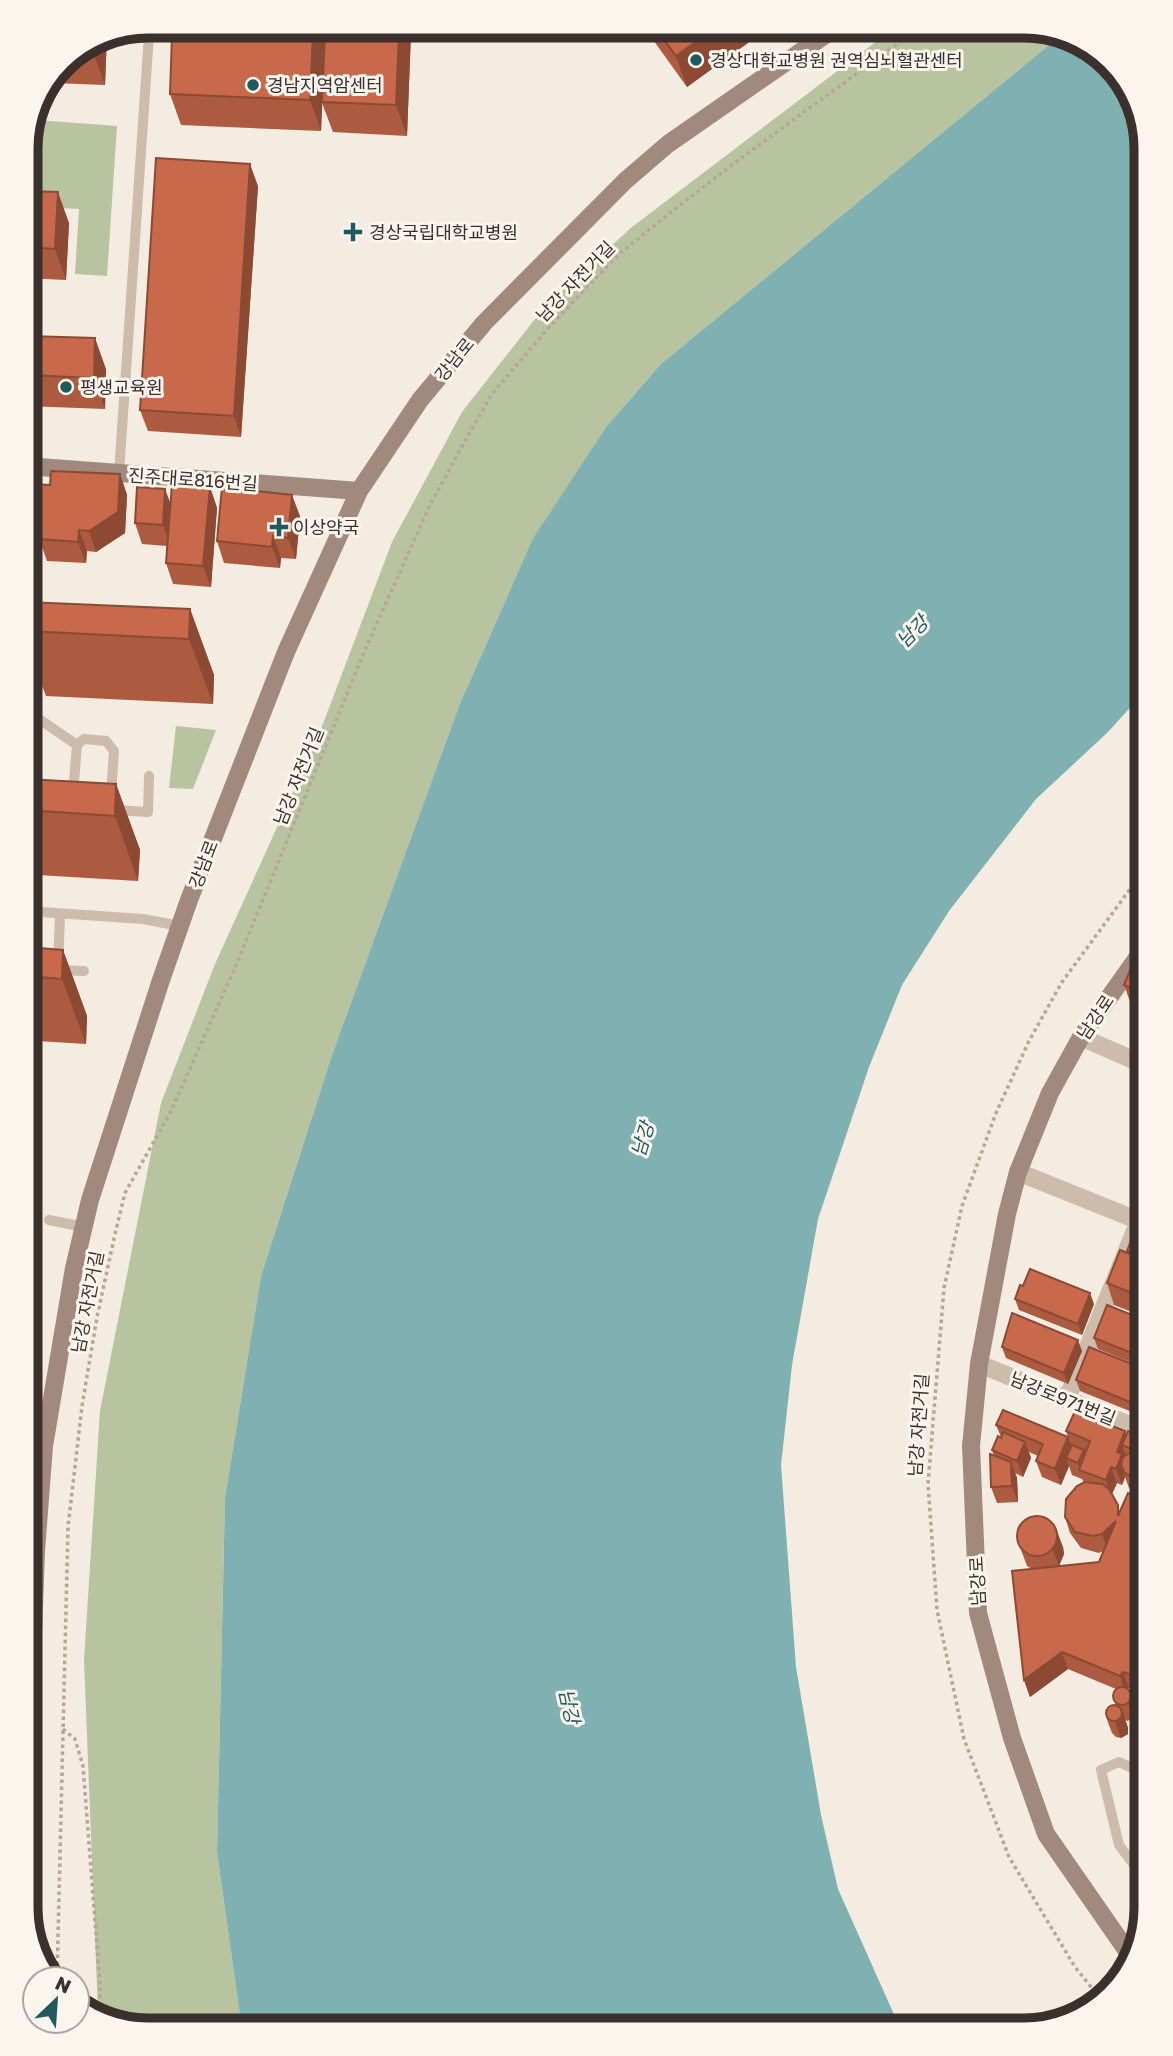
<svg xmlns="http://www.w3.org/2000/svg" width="1173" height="2056" viewBox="0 0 1173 2056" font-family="'Golos Text','Noto Sans KR',sans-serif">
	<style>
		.green { fill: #b8c4a0 }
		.water { fill: #7fb0b2 }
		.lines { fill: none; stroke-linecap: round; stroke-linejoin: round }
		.path { stroke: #b9a596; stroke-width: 3.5; stroke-dasharray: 3.5 3.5; stroke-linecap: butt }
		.lane { stroke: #cdbbac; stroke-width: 10 }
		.street { stroke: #cdbbac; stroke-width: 18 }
		.secondary { stroke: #a18a7d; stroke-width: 18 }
		.wall { fill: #ac5a40 }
		.shaded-wall { fill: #8c4a34 }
		.building { fill: #c8694b; stroke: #8c4a34; stroke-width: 2 }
		.poi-dot { fill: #1f5a5e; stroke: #fbf5ee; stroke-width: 2.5 }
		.labels { text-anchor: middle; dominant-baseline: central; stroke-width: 6; stroke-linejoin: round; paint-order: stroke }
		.poi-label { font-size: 18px; fill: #3b302b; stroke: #fbf5ee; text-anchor: start }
		.street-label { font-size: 18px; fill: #3b302b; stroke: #fbf5ee }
		.water-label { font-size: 19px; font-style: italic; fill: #1f5a5e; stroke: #fbf5ee }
		.rim { fill: none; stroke: #3b302b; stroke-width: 9 }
	</style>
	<rect width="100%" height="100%" fill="#f4ebe1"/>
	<path class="green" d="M1033,27L1060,36L661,364L606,427L533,538L459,706L332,1055L261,1276L225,1498L217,1852L242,2030H141L98,2012L84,1660L100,1411L161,1103L215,964L318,737L392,542L462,412L546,305L632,227L894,28Z
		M36,120L117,126L107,276L75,274L79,209L26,206V141Z
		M176,726L216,730L193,789L169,788Z"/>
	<path class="water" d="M1060,36L1093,47L1134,95L1147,148V689L1107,733L1036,799L949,911L902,985L869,1067L818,1219L792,1365L781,1465L796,1667L821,1815L838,1889L901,2030H242L217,1852L225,1498L261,1276L332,1055L459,706L533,538L606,427L661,364Z"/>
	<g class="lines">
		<path class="path" d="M63,1729L75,1739L83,1766L100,1986V2016
			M57,1979L68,1527L82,1406L97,1317L115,1234L125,1193L171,1111L237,963L364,652L430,505L465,441L492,394L551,325L617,256L646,232L729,167L919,28
			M1100,1998L1075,1967L1009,1857L964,1739L937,1610L928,1484L944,1288L962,1206L996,1113L1029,1041L1062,982L1147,866"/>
		<path class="lane" d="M119,473L149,35
			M26,718L39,719L77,745L73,794
			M77,745L84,739L106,741L114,751L111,795
			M114,810L148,812L149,776
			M26,911L143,919L180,926
			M60,914L58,970L84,971
			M49,1220L84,1227
			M1147,1882L1119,1845L1101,1770L1119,1762L1147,1775"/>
		<path class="street" d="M1081,1037L1147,1066
			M1018,1172L1147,1224
			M979,1364L1147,1432
			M1067,1399L1147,1201"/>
		<path class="secondary" d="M26,466L359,491
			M28,1915V1773L36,1551L44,1446L74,1268L90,1200L161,980L189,900L286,652L359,491L420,400L484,323L625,181L668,144L835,28
			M1132,1958L1046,1834L1012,1738L978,1613L971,1446L979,1364L1007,1214L1018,1172L1050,1093L1081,1037L1147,944"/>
	</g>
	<path class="wall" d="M767,29L687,87L646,30Z
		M411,32L407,136L333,132L322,103L321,131L181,125L170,94L172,35L320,33L324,44Z
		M102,35H107L105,85L52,83L62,62Z
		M258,186L241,437L148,431L140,410Z
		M26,191L69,223L66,280L26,278Z
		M26,320H27L33,336L106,369L105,409L26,406Z
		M120,474L127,495L125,533L96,552L87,551L86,563L47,561L32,519L50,485Z
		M210,487L217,508L211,587L173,584L166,563L167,546L142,544L135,523L170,503Z
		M300,516L296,559L281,558L280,568L224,563L217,541Z
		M26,602L190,609L214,675L213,704L46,696L26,643Z
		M26,733L36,758L34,779L116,784L140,850L138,881L38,875L26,842Z
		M26,947L63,950L87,1016L86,1044L37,1041L26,1013Z
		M1147,961V1041L1144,1040L1124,985Z
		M1147,1226V1318L1114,1305L1107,1283L1128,1253L1127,1251Z
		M1015,1299L1094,1304L1082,1335L1019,1310Z
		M1147,1321V1369L1098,1349L1094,1338Z
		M1002,1347L1082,1351L1068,1384L1006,1358Z
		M1147,1370V1418L1080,1391L1076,1380Z
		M996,1425L1068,1437L1066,1431L1126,1435L1128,1431L1146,1469L1147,1467V1486L1144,1490L1136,1492L1129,1488L1125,1477L1122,1485L1117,1483L1112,1494L1120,1511L1147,1500V1695L1129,1688L1128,1690L1130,1691L1136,1707V1714L1133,1719L1127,1721L1125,1719L1128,1728V1734L1121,1738L1116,1737L1112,1733L1106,1717L1116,1706L1113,1695L1116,1689L1068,1669L1030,1697L1024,1680L1032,1569L1027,1566L1016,1536L1063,1547L1064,1554L1059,1566L1099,1562L1103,1551L1099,1553L1081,1548L1070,1533L1065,1517L1084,1483L1082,1479L1072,1475L1069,1466L1061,1485L1042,1477L1036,1461L1038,1456L1029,1452L1031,1458L1023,1477L1015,1473L1017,1478L1018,1502L997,1503L991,1487L994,1456L992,1450L1001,1437Z
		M1147,1696V1751H1143L1138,1746L1133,1730L1143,1718L1139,1704Z
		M1147,1798V1852L1144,1845L1146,1840L1142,1836L1136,1820Z"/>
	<path class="shaded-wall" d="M767,29L687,87L676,56L712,30Z
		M411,32L407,136L396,105L399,33Z
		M313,33H320L325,45L321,131L310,100Z
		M102,35H107L105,85L94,55V41Z
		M250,164L258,186L241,437L234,416Z
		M58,192L69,223L66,280L55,249Z
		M27,320L39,351L27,336Z
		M95,338L106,369L105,409L94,378Z
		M120,474L127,495L125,533L96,552L89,531Z
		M210,487L217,508L211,587L203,566Z
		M165,489L173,510L170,546L163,525Z
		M292,495L300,516L296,559L288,538Z
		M79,530L87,551L86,563L78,542Z
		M273,536L281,558L280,568L272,547Z
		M190,609L214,675L213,704L189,639Z
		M26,733L36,758L32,811L26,804Z
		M116,784L140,850L138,881L115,816Z
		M63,950L87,1016L86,1044L62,979Z
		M26,1239L29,1247L27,1281L26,1280Z
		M1090,1293L1094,1304L1082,1335L1078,1324Z
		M1078,1340L1082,1351L1068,1384L1064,1373Z
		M1125,1431L1131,1447L1122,1445L1127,1458L1121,1465L1125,1477L1122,1485L1116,1469L1117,1452Z
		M1068,1437L1074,1453L1066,1458L1069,1466L1061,1485L1055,1469Z
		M1142,1437L1147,1449V1457L1144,1464L1147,1471L1145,1472L1147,1478V1486L1144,1490L1138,1474L1143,1467L1137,1451Z
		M1025,1442L1031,1458L1023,1477L1017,1461Z
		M1084,1450L1089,1466L1080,1470L1078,1463Z
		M1011,1462L1017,1478L1018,1502L1012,1486Z
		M1111,1467L1117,1483L1111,1496L1106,1480Z
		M1116,1521L1108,1550L1102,1534Z
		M1057,1531L1063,1547L1064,1554L1059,1566L1053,1550Z
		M1062,1652L1068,1669L1030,1697L1024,1680Z
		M1123,1672L1129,1688L1125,1692L1120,1676Z
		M1130,1691L1136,1707V1714L1133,1719L1128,1703Z
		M1123,1712L1128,1728V1734L1121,1738L1115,1722Z"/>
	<path class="building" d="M657,30H712L676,56Z
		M313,33L310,100L170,94L172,35Z
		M325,33H399L396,105L322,102Z
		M94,41V55L74,54Z
		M156,158L250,164L234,416L140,410Z
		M26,191L58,192L55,249L26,247Z
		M26,320H27V336L95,338L94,378L26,375Z
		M51,471L120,474L118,512L89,531L79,530L78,542L39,539L40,520L32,519L33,484L50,485Z
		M172,484L210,487L203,566L166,563Z
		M137,487L165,489L163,525L135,523Z
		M222,487L292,495L288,538L273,536L272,547L217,541Z
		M26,602L190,609L189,639L26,631Z
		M26,779L116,784L115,816L26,810Z
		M26,947L63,950L62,979L26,976Z
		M1136,956L1147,961V995L1124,985Z
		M1138,1223L1147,1226V1259L1127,1251Z
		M1120,1250L1147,1261V1299L1107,1283Z
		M1030,1269L1090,1293L1078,1324L1015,1299L1020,1285L1023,1286Z
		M1107,1305L1147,1321V1359L1094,1338Z
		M1012,1313L1078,1340L1064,1373L1002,1347Z
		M1089,1347L1147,1370V1409L1076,1380Z
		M1003,1410L1068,1437L1055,1469L1036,1461L1043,1444L996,1425Z
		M1075,1411L1125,1431L1117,1452L1122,1454L1116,1469L1111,1467L1106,1480L1079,1470L1090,1441L1066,1431Z
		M1128,1431L1142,1437L1137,1451L1122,1445Z
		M1003,1432L1025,1442L1017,1461L992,1450L998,1436L1001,1438Z
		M1072,1445L1084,1450L1078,1463L1066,1458Z
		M1132,1452L1142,1457L1144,1464L1138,1474L1130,1476L1124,1472L1121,1465L1123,1457Z
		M990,1454L1011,1462L1012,1486L991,1487Z
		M1085,1482L1102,1484L1109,1489L1118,1505V1516L1128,1493L1147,1500V1681L1123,1672L1120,1676L1062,1652L1024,1680L1012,1571L1099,1562L1116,1521L1102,1534L1093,1536L1075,1532L1065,1517L1066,1499L1077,1486Z
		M1017 1536a20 20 0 1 1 40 0a20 20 0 1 1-40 0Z
		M1113 1696a9 9 0 1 1 18 0a9 9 0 1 1-18 0Z
		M1147,1696V1715L1143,1714L1139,1704L1141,1697Z
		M1106 1713a8 8 0 1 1 16 0a8 8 0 1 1-16 0Z
		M1145,1717L1147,1720V1733L1146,1734L1137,1735L1133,1730L1132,1723L1135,1718Z
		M1142,1798H1147V1827L1143,1826L1136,1820L1134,1810Z
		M1147,1837V1849L1144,1845Z"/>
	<g class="poi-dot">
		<circle cx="696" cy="60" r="7"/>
		<circle cx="253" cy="85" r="7"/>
		<path d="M349.5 221.5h7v7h7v7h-7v7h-7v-7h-7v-7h7z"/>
		<circle cx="66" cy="387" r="7"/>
		<path d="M275.5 516.5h7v7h7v7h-7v7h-7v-7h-7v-7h7z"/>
	</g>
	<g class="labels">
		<g class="poi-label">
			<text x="710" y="60">경상대학교병원 권역심뇌혈관센터</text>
			<text x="267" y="85">경남지역암센터</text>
			<text x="369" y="232">경상국립대학교병원</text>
			<text x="80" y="387">평생교육원</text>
			<text x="293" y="527">이상약국</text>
		</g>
		<g class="street-label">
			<text transform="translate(575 281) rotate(-46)">남강 자전거길</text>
			<text transform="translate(454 359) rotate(-51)">강남로</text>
			<text transform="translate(193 479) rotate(4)">진주대로816번길</text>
			<text transform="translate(298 776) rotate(-68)">남강 자전거길</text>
			<text transform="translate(203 864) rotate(-69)">강남로</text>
			<text transform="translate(1095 1017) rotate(-56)">남강로</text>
			<text transform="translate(87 1302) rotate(-79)">남강 자전거길</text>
			<text transform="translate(1063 1398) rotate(22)">남강로971번길</text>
			<text transform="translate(918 1425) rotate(-86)">남강 자전거길</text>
			<text transform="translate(977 1581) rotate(-93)">남강로</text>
		</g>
		<g class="water-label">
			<text transform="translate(912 631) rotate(-45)">남강</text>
			<text transform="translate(642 1139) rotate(-73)">남강</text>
			<text transform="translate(570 1706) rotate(78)">남강</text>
		</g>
	</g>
	<path d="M0 0H1173V2056H0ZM148 38H1024A110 110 0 0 1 1134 148V1908A110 110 0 0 1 1024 2018H148A110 110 0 0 1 38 1908V148A110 110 0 0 1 148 38Z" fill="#fbf5ee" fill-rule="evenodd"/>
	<path class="rim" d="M148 38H1024A110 110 0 0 1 1134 148V1908A110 110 0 0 1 1024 2018H148A110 110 0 0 1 38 1908V148A110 110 0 0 1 148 38Z"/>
	<g transform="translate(56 2000) rotate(25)"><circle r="33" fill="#fbf5ee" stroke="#aea6a0" stroke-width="2"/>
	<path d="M0-5L12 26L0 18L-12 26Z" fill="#1f5a5e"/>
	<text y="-10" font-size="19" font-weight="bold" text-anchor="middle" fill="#3b302b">N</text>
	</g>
</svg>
